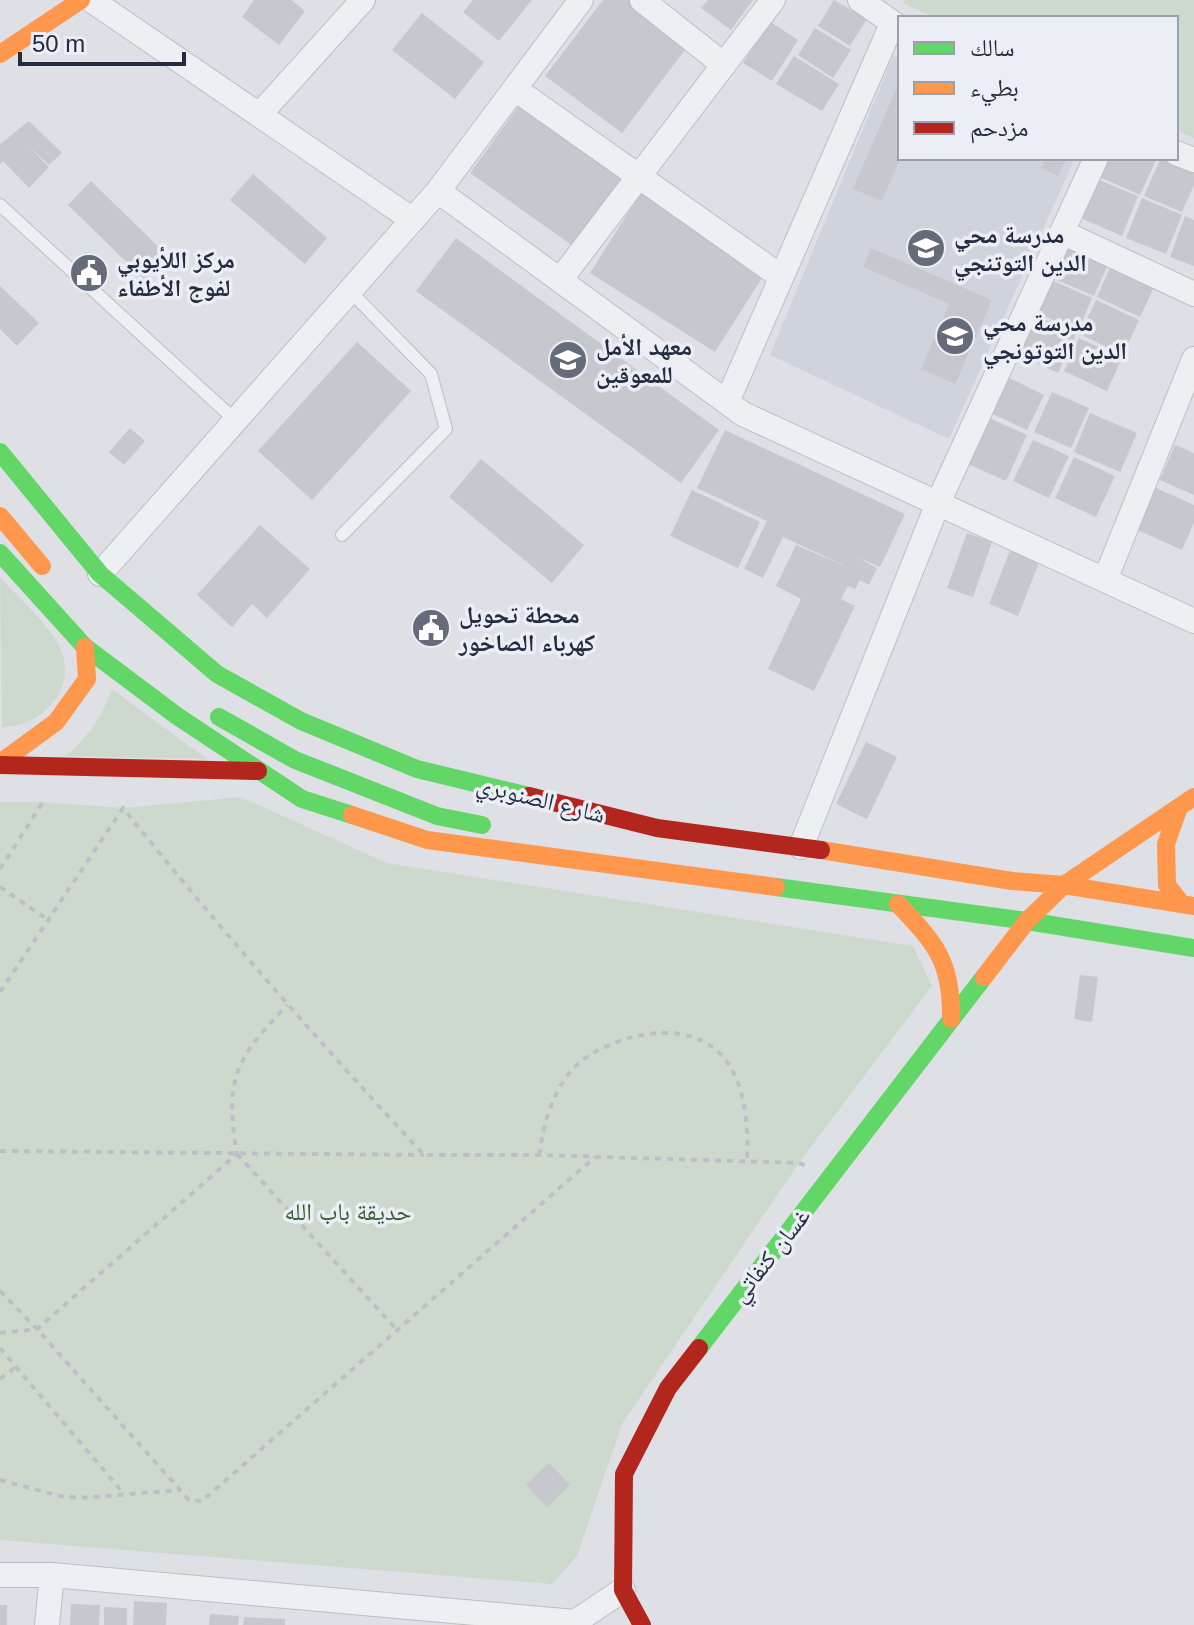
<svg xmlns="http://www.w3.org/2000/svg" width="1194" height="1625" viewBox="0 0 1194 1625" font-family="Arial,'Noto Naskh Arabic',sans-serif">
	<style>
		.built { fill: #cfd3dc }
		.green { fill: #ced9ce }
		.building { fill: #c6c8cd }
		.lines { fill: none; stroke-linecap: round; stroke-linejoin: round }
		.lane-casing { stroke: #bcbec3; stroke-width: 14 }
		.street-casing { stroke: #bcbec3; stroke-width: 26 }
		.path { stroke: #bdbfc5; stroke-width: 4; stroke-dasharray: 6 6; stroke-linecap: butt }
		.lane { stroke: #eeeff2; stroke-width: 12 }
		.street { stroke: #eeeff2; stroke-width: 24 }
		.fast { stroke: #63d668; stroke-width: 18 }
		.slow { stroke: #ff974d; stroke-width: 18 }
		.jam { stroke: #b3261e; stroke-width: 18 }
		.labels { text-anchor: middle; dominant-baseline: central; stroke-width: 7; stroke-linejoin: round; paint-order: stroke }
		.poi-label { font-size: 24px; font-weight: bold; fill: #242c3f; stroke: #ebeef5; text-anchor: start }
		.street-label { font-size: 24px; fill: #242c3f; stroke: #ebeef5 }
		.park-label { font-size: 24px; fill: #355d30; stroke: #ebeef5 }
	</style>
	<rect width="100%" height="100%" fill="#dee0e5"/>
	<path class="built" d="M893,56L900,59V158H1075L949,439L770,355Z"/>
	<path class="green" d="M905,0H1194V138L1176,130V18H935L903,3Z
		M0,577C17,597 45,620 57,642C75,673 61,704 32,720C23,725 11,726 2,728Z
		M112,689L207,759L66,756C90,734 100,720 112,689Z
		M241,797L387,863L913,946L932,986L799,1163L622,1424L577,1556L552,1584L0,1540V802H43L123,808Z"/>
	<path class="building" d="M254,0H291L305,11L279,45L242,17Z
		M473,0H532L499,41L463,12Z
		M603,0H635L691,42L622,133L545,76Z
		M708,0H753L731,30L701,8Z
		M834,0L867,19L850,46L818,26Z
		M422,13L484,62L455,99L392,50Z
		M769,21L798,40L772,81L743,63Z
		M815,28L851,50L833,78L798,55Z
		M794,56L839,84L822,111L776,84Z
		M900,80V159L882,201L853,189Z
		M523,100L626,172L573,246L470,173Z
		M29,121L62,153L49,165L26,144L49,167L29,188L3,161L0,164V144Z
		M1045,158H1066L1058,176L1041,168Z
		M1103,158H1157L1140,195L1095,175Z
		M1161,158L1194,169V185L1182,212L1144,196Z
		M253,174L327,238L305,264L230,200Z
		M1094,178L1138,196L1122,236L1078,217Z
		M91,181L168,256L145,280L68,205Z
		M642,191L767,270L715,352L590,273Z
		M1142,198L1182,215L1166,254L1126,238Z
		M1185,216L1194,220V266L1170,257Z
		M456,238L719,430L681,483L416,291Z
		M1065,242L1109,262L1094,296L1050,277Z
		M871,248L992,300L955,384L921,369L949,304L863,267Z
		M1112,263L1156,283L1140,317L1097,297Z
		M1049,279L1092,298L1078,331L1035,312Z
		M0,286L39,323L17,346L0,329Z
		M1096,300L1139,320L1123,355L1080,334Z
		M1034,314L1076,334L1058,373L1016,353Z
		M1079,338L1122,358L1107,391L1064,371Z
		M357,342L411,391L312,500L258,451Z
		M1005,376L1044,395L1027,430L988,412Z
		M1052,392L1089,408L1071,448L1034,432Z
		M1090,413L1137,433L1120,472L1074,452Z
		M989,418L1027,435L1006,481L968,464Z
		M130,428L145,441L124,465L109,452Z
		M725,430L905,514L880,567L857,557L877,568L869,585L860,580L855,589L848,586L841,599L855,606L814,691L768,669L801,599L776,586L796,545L854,570L783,537L763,578L744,569L767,521L697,488Z
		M1033,440L1069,456L1049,498L1013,481Z
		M1175,445L1194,453V495L1160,480Z
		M1074,457L1115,476L1096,517L1055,498Z
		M481,459L584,545L552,583L449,497Z
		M1156,488L1194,505V523L1182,550L1137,530Z
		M692,490L760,522L738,568L670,536Z
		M260,525L310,569L267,618L252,604L232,627L197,595Z
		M967,533L992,542L973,597L947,588Z
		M1011,548L1040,560L1018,616L989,604Z
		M866,742L897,757L867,819L836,804Z
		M1080,975L1098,977L1092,1022L1074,1019Z
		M549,1463L570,1485L547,1507L526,1485Z
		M134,1601L167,1603L166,1625H133Z
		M71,1604L100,1605L99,1625H70Z
		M0,1605H7V1625H0Z
		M104,1607L127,1608V1625H104Z
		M210,1614L239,1616L238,1625H209Z
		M244,1617L285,1619V1625H243Z"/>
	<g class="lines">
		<defs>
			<path id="lane" d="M0,205L235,420
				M342,535L446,429L431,374L350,291"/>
			<path id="street" d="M91,0L413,220
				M642,0L724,65
				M860,0L900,28
				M515,89L780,276
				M259,115L363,0
				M1176,153L1194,160
				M438,191L743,414L1194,621
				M1062,232L1194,294
				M560,280L773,0
				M727,402L892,24
				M100,574L438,191L581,0
				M1105,580L1194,359
				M801,847L938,503L1096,158
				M0,1575H52L575,1622L623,1590
				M47,1625L52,1575"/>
		</defs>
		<use href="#lane" class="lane-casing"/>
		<use href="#street" class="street-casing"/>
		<path class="path" d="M0,869L43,802
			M0,887L50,921
			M0,992L123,808C219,928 319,1042 424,1155H539L799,1163L807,1166
			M0,1151L424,1155
			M237,1154L397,1330
			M539,1155C544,1124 551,1094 572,1070C586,1053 616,1041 637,1036C727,1018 751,1083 747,1160
			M0,1291L37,1329L189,1500L202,1501L595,1157
			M0,1333L37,1329L237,1154C224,1078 236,1059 287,1005
			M0,1348L124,1494
			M0,1379L16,1367
			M0,1480L60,1496L80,1498L180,1490"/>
		<use href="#lane" class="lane"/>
		<use href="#street" class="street"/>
		<path class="fast" d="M0,452L100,574L217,674L301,721L417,769L529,796
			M0,553L85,647L177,716L302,799L352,815
			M219,717L295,760L437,816L482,825
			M776,887L1027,921L1194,948
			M699,1348L984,977"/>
		<path class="slow" d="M0,54L81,0
			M0,516L42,566
			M0,763L56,722L87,679L85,647
			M1179,807L1166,844L1167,885L1182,904
			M352,815L427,840L776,887
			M821,850L1012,881L1064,885L1194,906
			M898,904C936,944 952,962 951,1019
			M984,977L1027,921L1064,885L1194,797"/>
		<path class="jam" d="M0,765L258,771
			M529,796L657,828L821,850
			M642,1625L623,1590L624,1474L668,1388L699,1348"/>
	</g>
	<defs>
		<symbol id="school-disc" viewBox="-11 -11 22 22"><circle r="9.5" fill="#656b79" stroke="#ebeef5"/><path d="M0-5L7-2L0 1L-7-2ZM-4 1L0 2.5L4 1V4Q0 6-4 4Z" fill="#fff"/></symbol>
		<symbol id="civic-disc" viewBox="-11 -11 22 22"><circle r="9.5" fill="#656b79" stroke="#ebeef5"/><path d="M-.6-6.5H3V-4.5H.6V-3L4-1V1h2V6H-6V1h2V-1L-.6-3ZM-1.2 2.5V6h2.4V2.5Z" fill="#fff"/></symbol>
	</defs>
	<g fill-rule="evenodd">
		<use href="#school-disc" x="904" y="226" width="44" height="44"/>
		<use href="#civic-disc" x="67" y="251" width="44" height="44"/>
		<use href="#school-disc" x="933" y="314" width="44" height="44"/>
		<use href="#school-disc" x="546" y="338" width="44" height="44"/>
		<use href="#civic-disc" x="409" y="606" width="44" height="44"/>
	</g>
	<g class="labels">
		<g class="poi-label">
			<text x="954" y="234">مدرسة محي<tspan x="954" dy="28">الدين التوتنجي</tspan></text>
			<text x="117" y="259">مركز اللأيوبي<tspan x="117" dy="28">لفوج الأطفاء</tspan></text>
			<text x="983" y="322">مدرسة محي<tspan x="983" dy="28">الدين التوتونجي</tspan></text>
			<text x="596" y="346">معهد الأمل<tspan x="596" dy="28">للمعوقين</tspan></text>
			<text x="459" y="614">محطة تحويل<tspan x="459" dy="28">كهرباء الصاخور</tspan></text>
		</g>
		<g class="street-label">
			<text transform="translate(541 799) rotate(14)">شارع الصنوبري</text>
			<text transform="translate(770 1255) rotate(-52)">غسان كنفاتي</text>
		</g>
		<g class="park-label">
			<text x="348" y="1211">حديقة باب الله</text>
		</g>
	</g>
	<rect x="898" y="16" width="280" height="144" fill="#ebeef5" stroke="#9ba0ac" stroke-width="2"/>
	<rect x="914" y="42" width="40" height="12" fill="#63d668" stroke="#9ba0ac" stroke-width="2"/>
	<text x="970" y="56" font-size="24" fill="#242c3f">سالك</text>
	<rect x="914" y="82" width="40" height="12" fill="#ff974d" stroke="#9ba0ac" stroke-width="2"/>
	<text x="970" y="96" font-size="24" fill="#242c3f">بطيء</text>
	<rect x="914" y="122" width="40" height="12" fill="#b3261e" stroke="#9ba0ac" stroke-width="2"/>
	<text x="970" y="136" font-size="24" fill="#242c3f">مزدحم</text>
	<path d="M20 52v12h164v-12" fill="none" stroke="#242c3f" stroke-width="4"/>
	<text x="32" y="52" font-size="24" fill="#242c3f" stroke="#ebeef5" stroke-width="6" paint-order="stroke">50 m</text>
</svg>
